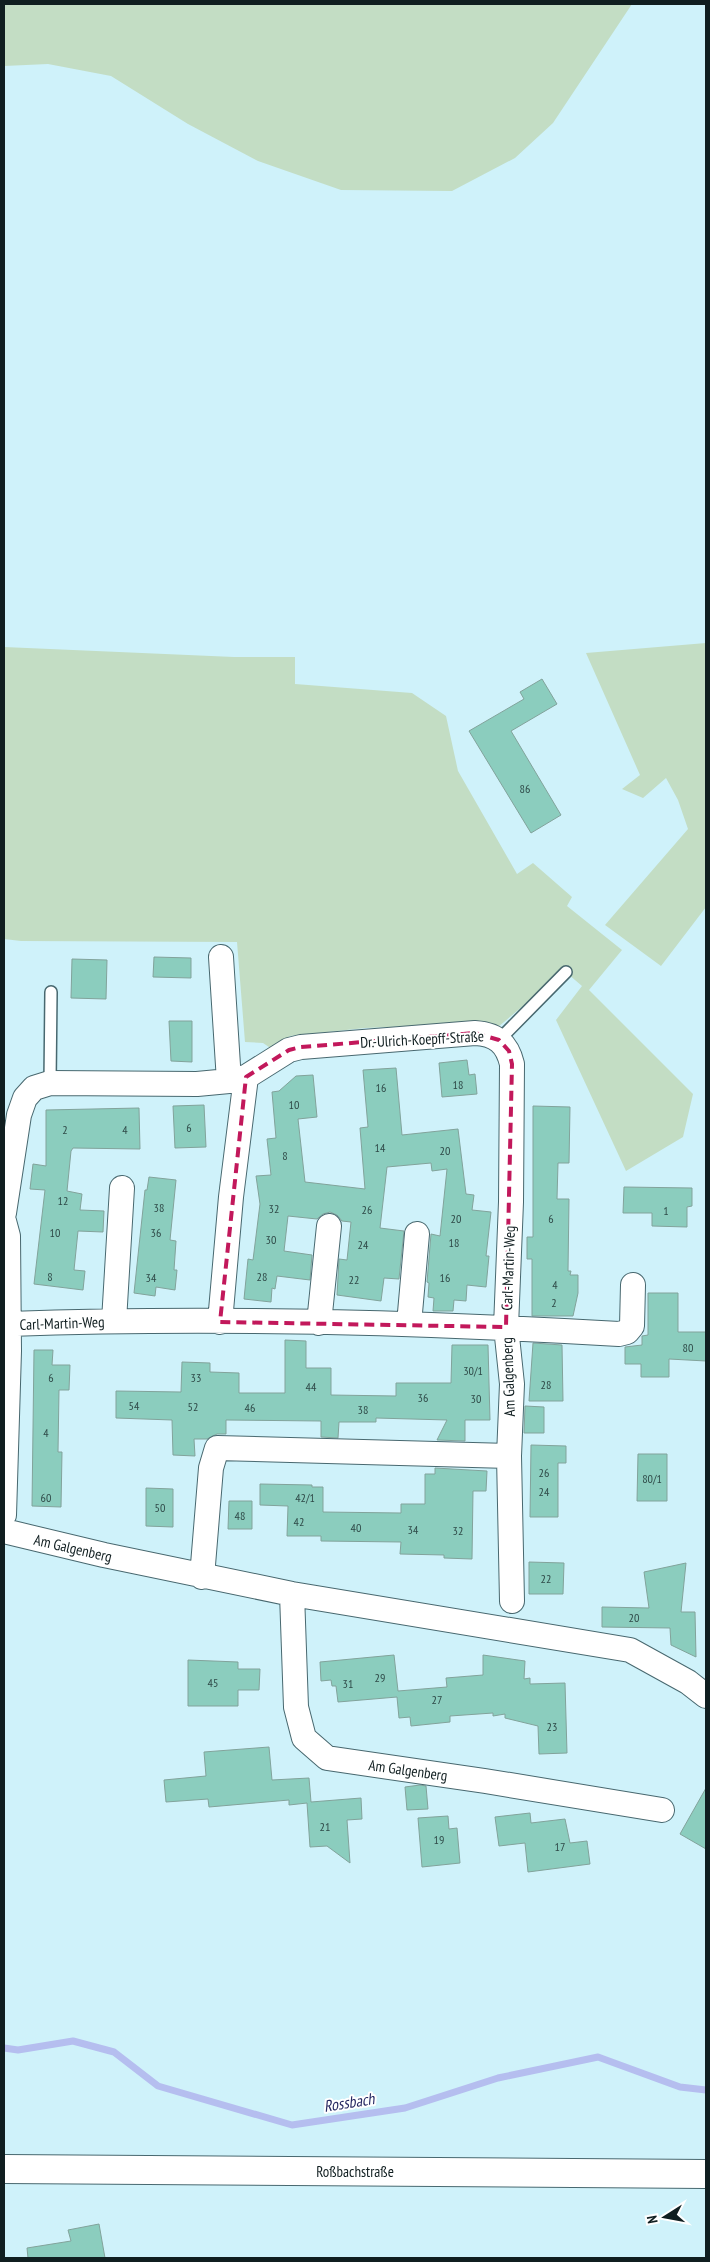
<svg xmlns="http://www.w3.org/2000/svg" width="710" height="2262" viewBox="0 0 710 2262" font-family="'PT Sans Narrow',sans-serif">
	<style>
		.green { fill: #c3ddc4 }
		.lines { fill: none; stroke-linecap: round; stroke-linejoin: round }
		.stream { stroke: #b5beef; stroke-width: 7 }
		.building { fill: #8bcdbe; stroke: #82a39b }
		.lane-casing { stroke: #48686f; stroke-width: 14 }
		.street-casing { stroke: #48686f; stroke-width: 26 }
		.secondary-casing { stroke: #48686f; stroke-width: 30 }
		.lane { stroke: #fff; stroke-width: 11 }
		.street { stroke: #fff; stroke-width: 24 }
		.secondary { stroke: #fff; stroke-width: 28 }
		.marked { fill: none; stroke: #c2185b; stroke-width: 4; stroke-dasharray: 10 6; stroke-linejoin: round }
		.labels { text-anchor: middle; dominant-baseline: central; stroke-width: 4; stroke-linejoin: round; paint-order: stroke }
		.number-label { font-size: 12px; fill: #2f4a48 }
		.street-label { font-size: 15px; fill: #101e20; stroke: #fff }
		.water-label { font-size: 16px; font-style: italic; fill: #262862; stroke: #fff }
	</style>
	<rect width="100%" height="100%" fill="#cff2fa"/>
	<path class="green" d="M4,4H632L553,123L515,158L452,191L341,190L258,161L188,124L111,76L48,64L4,66Z
		M706,643V907L661,966L605,925L688,829L678,800L666,778L643,798L622,789L640,775L586,653Z
		M4,647L234,657H295V684L412,693L446,716L458,771L517,874L533,863L572,897L567,906L622,950L589,990L693,1094L683,1137L626,1171L556,1020L582,986L561,968L549,984L498,1027L485,1023L365,1028L290,1036L272,1049L263,1043L245,1042L237,942L21,941L4,939Z"/>
	<g class="lines">
		<path class="stream" d="M4,2048L18,2050L73,2041L114,2052L158,2086L292,2125L405,2108L498,2078L598,2057L680,2087L706,2090"/>
	</g>
	<path class="building" d="M542,679L557,704L511,731L561,815L531,833L469,731L524,699L520,692Z
		M154,957L191,958V978L153,977Z
		M72,959L107,960L106,999L71,998Z
		M169,1021H192V1062L171,1061Z
		M467,1060L469,1075L475,1074L477,1094L442,1097L439,1063Z
		M396,1068L402,1135L458,1129L466,1194L474,1195L472,1210L491,1212L486,1256H489L486,1287L467,1285L466,1301L454,1300L453,1311H433L434,1298L428,1297L429,1283L427,1282L431,1234L440,1236L447,1169L432,1171L431,1163L387,1167L380,1228L404,1231L399,1279L384,1278L381,1301L337,1295L339,1259L347,1260L351,1222L342,1221L337,1215L330,1212L323,1214L317,1219L288,1216L284,1251L312,1255L310,1280L277,1276L275,1289L272,1288L271,1302L244,1299L248,1259L253,1260L260,1204L256,1176L271,1175L267,1139L276,1138L272,1092L279,1091L296,1076L313,1075L317,1117L298,1119L305,1182L365,1189L360,1128L368,1127L363,1070Z
		M204,1105L206,1147L175,1148L173,1106Z
		M533,1106L570,1107L569,1163H558L557,1199H569L568,1271H571L570,1275H578V1293L573,1316H532V1259H527V1237H533Z
		M139,1108L140,1149L73,1148L71,1151L67,1191L82,1194L80,1210L104,1211L103,1232L78,1231L74,1270L85,1271L83,1290L34,1284L45,1190L30,1189L33,1164L46,1166V1110Z
		M149,1177L176,1180L170,1240L176,1241L174,1270H177L175,1290L156,1287L155,1296L134,1293L145,1190H147Z
		M624,1187L692,1188V1206L687,1207V1227L652,1226V1213H623Z
		M648,1293H678V1332H706V1361L669,1359V1377H641V1364H625V1347L642,1345V1336L648,1335Z
		M285,1340L306,1341V1368H331V1395L396,1396V1383H451L452,1345H488L490,1420H465V1441L437,1440L447,1420L376,1418V1422H339L338,1438L321,1437V1421L226,1420V1434H217L207,1439H194L195,1456L173,1455L172,1420L116,1418V1391L181,1392L182,1362L210,1363V1372L239,1373V1393H285Z
		M533,1343L562,1345L563,1401H529Z
		M34,1350H53L52,1365H70L69,1390H59L58,1452H62L61,1507L32,1506Z
		M525,1406L544,1407V1433H524Z
		M531,1445L566,1446V1463H558V1517H530Z
		M638,1454H667V1501H637Z
		M435,1468L487,1471L486,1491H473L472,1559L444,1558V1555L400,1554L401,1542L321,1541V1536H287L288,1506L260,1505V1484L312,1485V1487H323V1512L401,1513V1504H425V1474H435Z
		M146,1488L173,1489V1527L146,1526Z
		M229,1501H252V1529H228Z
		M529,1562L564,1563L563,1594H529Z
		M686,1563L681,1612H695L696,1657L671,1645L670,1628L602,1627V1607L649,1608L644,1572Z
		M394,1655L398,1691L447,1687L446,1678L483,1675V1655L525,1661L524,1679L530,1678V1684L565,1683L567,1753L539,1754L538,1726L505,1718V1714L493,1716V1713L450,1716V1722L411,1726L410,1717L399,1718L397,1697L338,1702L336,1686H332L331,1680L321,1681L320,1662Z
		M188,1660L238,1662V1669H260L259,1690H238V1706H188Z
		M269,1747L272,1780L309,1778L311,1802L361,1798L362,1819L347,1820L350,1863L327,1846L310,1847L307,1803L289,1805V1800L209,1807L208,1799L166,1802L164,1780L206,1776L204,1752Z
		M420,1785L426,1786L428,1809L407,1810L405,1787Z
		M706,1788V1849L680,1834Z
		M530,1813L531,1823L565,1819L570,1843L587,1841L590,1864L528,1872L525,1843L499,1846L495,1817Z
		M448,1816L449,1829L457,1828L460,1863L422,1867L418,1818Z
		M99,2224L105,2258H28L27,2248L71,2241L68,2230Z"/>
	<g class="lines">
		<defs>
			<path id="lane" d="M499,1040L566,972
				M50,1083L51,992"/>
			<path id="street" d="M221,957L229,1081
				M4,1213L19,1115L25,1098L34,1088L50,1083L197,1084L229,1081L246,1077L289,1050L301,1047L475,1033C496,1034 507,1043 512,1064L511,1202L506,1327L512,1384L509,1456L512,1601
				M4,1221L8,1236L9,1351L4,1515
				M114,1321L122,1188
				M220,1322L231,1197L246,1077
				M319,1323L329,1226
				M9,1324C212,1317 416,1322 619,1334L627,1332L632,1326L633,1285
				M409,1324L417,1234
				M4,1531L104,1555L292,1594L630,1650L688,1682L706,1696
				M202,1577L211,1468L217,1448L509,1456
				M292,1594L296,1707L304,1738L327,1758L485,1781L662,1810"/>
			<path id="secondary" d="M4,2169L706,2174"/>
		</defs>
		<use href="#lane" class="lane-casing"/>
		<use href="#street" class="street-casing"/>
		<use href="#secondary" class="secondary-casing"/>
		<use href="#lane" class="lane"/>
		<use href="#street" class="street"/>
		<use href="#secondary" class="secondary"/>
	</g>
	<path class="marked" d="M475,1033L499,1040L509,1051L512,1064L506,1327L220,1322L246,1077L289,1050L301,1047Z"/>
	<g class="labels">
		<g class="number-label">
			<text x="525" y="788">86</text>
			<text x="458" y="1084">18</text>
			<text x="381" y="1087">16</text>
			<text x="294" y="1104">10</text>
			<text x="189" y="1127">6</text>
			<text x="65" y="1129">2</text>
			<text x="125" y="1129">4</text>
			<text x="380" y="1147">14</text>
			<text x="445" y="1150">20</text>
			<text x="285" y="1155">8</text>
			<text x="63" y="1200">12</text>
			<text x="159" y="1207">38</text>
			<text x="274" y="1208">32</text>
			<text x="367" y="1209">26</text>
			<text x="666" y="1210">1</text>
			<text x="456" y="1218">20</text>
			<text x="551" y="1218">6</text>
			<text x="55" y="1232">10</text>
			<text x="156" y="1232">36</text>
			<text x="271" y="1239">30</text>
			<text x="454" y="1242">18</text>
			<text x="363" y="1244">24</text>
			<text x="50" y="1276">8</text>
			<text x="262" y="1276">28</text>
			<text x="151" y="1277">34</text>
			<text x="445" y="1277">16</text>
			<text x="354" y="1279">22</text>
			<text x="555" y="1284">4</text>
			<text x="554" y="1302">2</text>
			<text x="688" y="1347">80</text>
			<text x="473" y="1370">30/1</text>
			<text x="51" y="1377">6</text>
			<text x="196" y="1377">33</text>
			<text x="546" y="1384">28</text>
			<text x="311" y="1386">44</text>
			<text x="423" y="1397">36</text>
			<text x="476" y="1398">30</text>
			<text x="134" y="1405">54</text>
			<text x="193" y="1406">52</text>
			<text x="250" y="1407">46</text>
			<text x="363" y="1409">38</text>
			<text x="46" y="1432">4</text>
			<text x="544" y="1472">26</text>
			<text x="652" y="1478">80/1</text>
			<text x="544" y="1491">24</text>
			<text x="46" y="1497">60</text>
			<text x="305" y="1497">42/1</text>
			<text x="160" y="1507">50</text>
			<text x="240" y="1515">48</text>
			<text x="299" y="1521">42</text>
			<text x="356" y="1527">40</text>
			<text x="413" y="1529">34</text>
			<text x="458" y="1530">32</text>
			<text x="546" y="1578">22</text>
			<text x="634" y="1617">20</text>
			<text x="380" y="1677">29</text>
			<text x="213" y="1682">45</text>
			<text x="348" y="1683">31</text>
			<text x="437" y="1699">27</text>
			<text x="552" y="1726">23</text>
			<text x="325" y="1826">21</text>
			<text x="439" y="1839">19</text>
			<text x="560" y="1846">17</text>
		</g>
		<g class="street-label">
			<text transform="translate(422 1039) rotate(-3)">Dr.-Ulrich-Koepff-Straße</text>
			<text transform="translate(508 1268) rotate(-88)">Carl-Martin-Weg</text>
			<text transform="translate(62 1323) rotate(-2)">Carl-Martin-Weg</text>
			<text transform="translate(508 1377) rotate(-92)">Am Galgenberg</text>
			<text transform="translate(73 1548) rotate(13)">Am Galgenberg</text>
			<text transform="translate(408 1770) rotate(8)">Am Galgenberg</text>
			<text x="355" y="2171">Roßbachstraße</text>
		</g>
		<g class="water-label">
			<text transform="translate(349 2102) rotate(-9)">Rossbach</text>
		</g>
	</g>
	<rect width="710" height="2262" fill="none" stroke="#101e20" stroke-width="10"/>
	<g transform="translate(665 2217) rotate(259)" stroke="#ffffff" stroke-width="4" paint-order="stroke">
	<path d="M0-4L9 19L0 12L-9 19Z" fill="#101e20"/>
	<text y="-8" font-size="14" font-weight="bold" text-anchor="middle" fill="#101e20">N</text>
	</g>
</svg>
